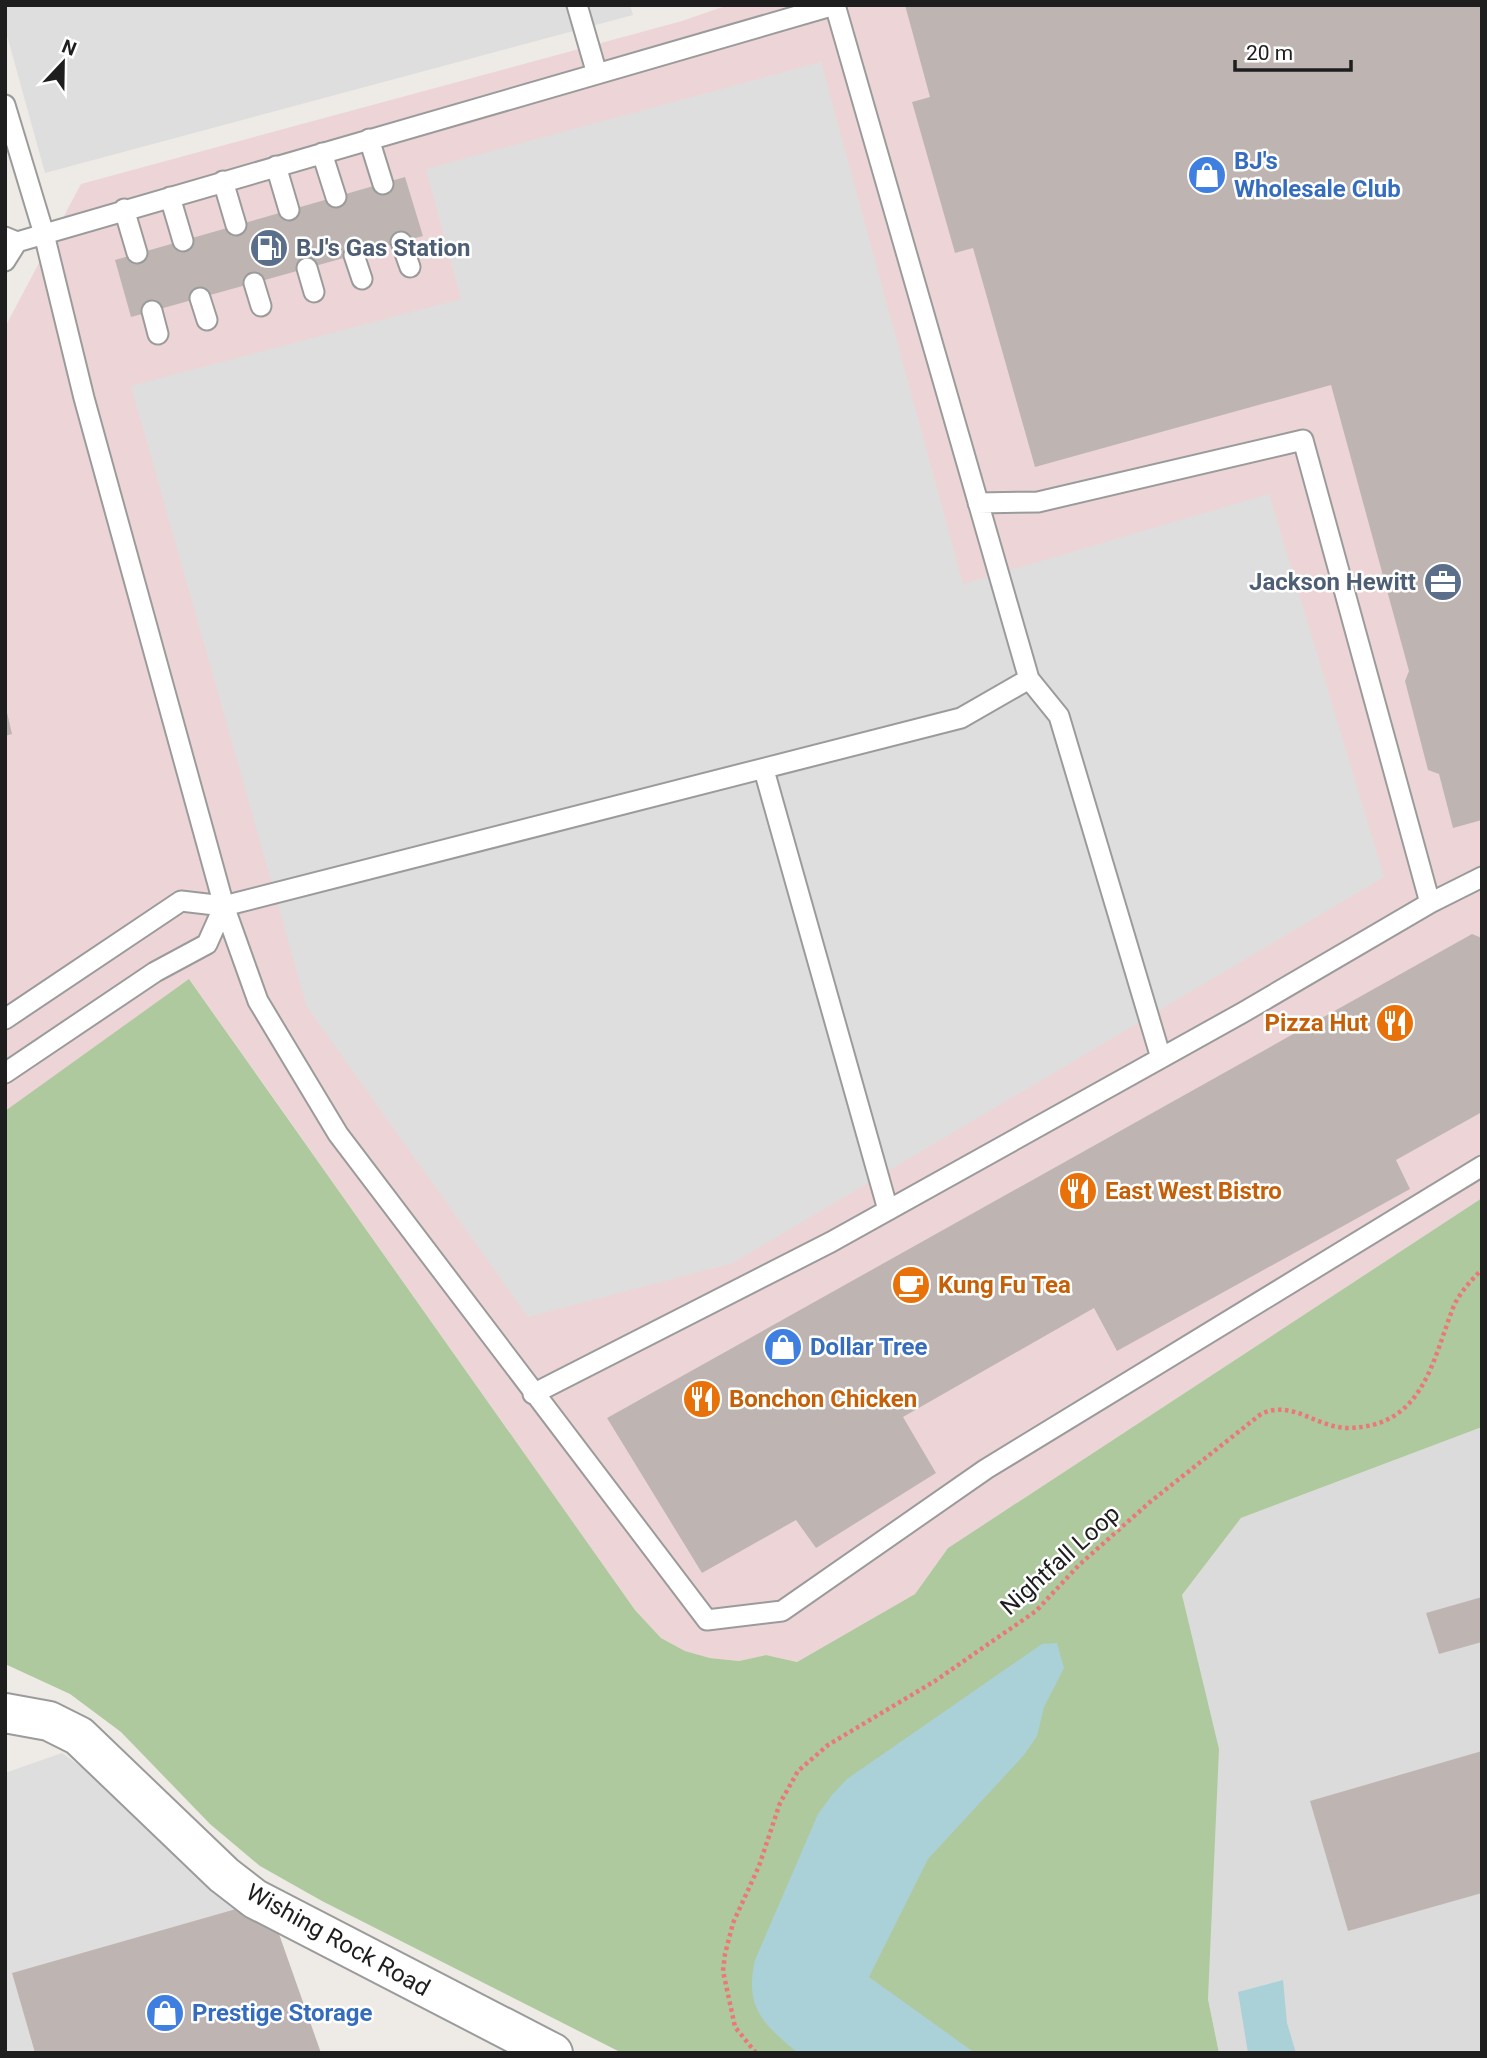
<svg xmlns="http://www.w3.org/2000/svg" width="1487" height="2058" viewBox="0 0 1487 2058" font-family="Roboto,sans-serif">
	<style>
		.residential { fill: #dcdbdb }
		.commercial { fill: #edd5d7 }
		.forest { fill: #afc99e }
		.parking { fill: #dedede }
		.water { fill: #a9d1d7 }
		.building { fill: #beb5b2 }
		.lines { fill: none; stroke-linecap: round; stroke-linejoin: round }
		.service-casing { stroke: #9b9b9b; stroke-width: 23 }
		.minor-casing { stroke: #9b9b9b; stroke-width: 42 }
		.path { stroke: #eb7878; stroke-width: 4.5; stroke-dasharray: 3.5 3.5; stroke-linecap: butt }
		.service { stroke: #fff; stroke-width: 19 }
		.minor { stroke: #fff; stroke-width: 38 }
		.labels { text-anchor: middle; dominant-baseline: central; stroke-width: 5; stroke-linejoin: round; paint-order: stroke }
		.shop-label { font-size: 24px; font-weight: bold; fill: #366cbe; stroke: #fff; text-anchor: start }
		.service-label { font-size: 24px; font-weight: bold; fill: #4e5e75; stroke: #fff; text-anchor: start }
		.food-label { font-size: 24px; font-weight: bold; fill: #c56008; stroke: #fff; text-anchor: start }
		.street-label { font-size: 24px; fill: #1e1e1e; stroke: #fff }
	</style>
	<rect width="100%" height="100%" fill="#eeeae5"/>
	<path class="residential" d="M1482,1427V2053H1219L1208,1999L1182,1595L1241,1518Z"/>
	<path class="commercial" d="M728,5H1482V1198L948,1548L915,1594L797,1662L766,1655L739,1661L710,1658L685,1651L661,1638L635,1610L190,980L5,1111V327L81,184L682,21Z"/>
	<path class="forest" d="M189,979L635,1610L661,1638L685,1651L710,1658L739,1661L766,1655L797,1662L915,1594L948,1548L1482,1198V1427L1241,1518L1182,1595L1219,1749L1208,1999L1219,2053H622L322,1901L260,1866L210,1824L121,1732L70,1694L5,1664V1111Z"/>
	<path class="parking" d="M5,5H630L633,15L45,173L5,28Z
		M821,62L963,584L1269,494L1384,877L733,1263L528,1317L307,1007L131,386L461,299L426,169Z
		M62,1753L267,1900L12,1973L35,2053H5V1773Z"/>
	<path class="water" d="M1057,1643L1064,1668L1044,1707L1037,1736L1024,1755L928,1859L869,1977L975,2053H798C763,2024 744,2007 755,1960L818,1814L832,1795L847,1779L1042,1644Z
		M1283,1980L1287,2023L1296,2053H1248L1238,1992Z"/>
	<path class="building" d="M905,5H1482V820L1453,828L1439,774L1428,770L1405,681L1409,671L1331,385L1035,467L973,248L955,253L912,102L930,97Z
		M405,177L423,236L131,317L115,260Z
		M6,708L12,734L5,736V709Z
		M1472,934L1482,938V1112L1396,1160L1410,1189L1117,1351L1094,1308L903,1417L936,1473L816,1548L796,1520L702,1573L607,1418Z
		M1482,1597V1642L1439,1654L1426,1613Z
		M1482,1751V1893L1348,1931L1310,1801Z
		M267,1900L321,2053H35L12,1973Z"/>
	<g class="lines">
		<defs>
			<path id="service" d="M577,5L597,74
				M5,105L44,234L84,398L224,906L258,1001L338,1134L707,1620L782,1611L986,1469L1482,1166
				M369,139L383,184
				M322,153L336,197
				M276,166L289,210
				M223,181L236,225
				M170,197L183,241
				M124,209L137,253
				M5,237L17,242L835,5L1029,679L961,718L224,906L181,901L5,1019
				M401,242L410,267
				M354,255L362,279
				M5,261L17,242
				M307,268L314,292
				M254,283L261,306
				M200,298L207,320
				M152,311L158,334
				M978,503L1038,502L1303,440L1430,903
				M1029,679L1059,716L1161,1058
				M764,770L888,1210
				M5,1073L155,972L207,944L224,906
				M533,1394L831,1242L1242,1013L1430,903L1482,877"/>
			<path id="minor" d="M5,1713L49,1721L79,1736L224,1875L255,1899L553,2053"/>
		</defs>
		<use href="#service" class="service-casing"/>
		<use href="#minor" class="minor-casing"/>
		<path class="path" d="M756,2053L735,2027L723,1971L725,1954L733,1923L759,1866L780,1803L798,1771L828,1745L935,1681L1036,1611L1079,1565L1150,1502L1261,1414C1292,1399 1317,1428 1348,1428C1423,1427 1432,1362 1453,1308C1459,1293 1471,1281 1482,1269"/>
		<use href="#service" class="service"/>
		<use href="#minor" class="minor"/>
	</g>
	<defs>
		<symbol id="shop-disc" viewBox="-11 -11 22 22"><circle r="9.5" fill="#3f7fe0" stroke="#fff"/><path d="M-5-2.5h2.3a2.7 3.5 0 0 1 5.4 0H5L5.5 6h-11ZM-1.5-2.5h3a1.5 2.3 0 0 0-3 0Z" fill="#fff"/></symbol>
		<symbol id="fuel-disc" viewBox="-11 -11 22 22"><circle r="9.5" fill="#5c6f8a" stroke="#fff"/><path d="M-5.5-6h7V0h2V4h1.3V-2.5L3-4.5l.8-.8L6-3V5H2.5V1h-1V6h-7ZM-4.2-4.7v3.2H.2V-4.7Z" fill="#fff"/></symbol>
		<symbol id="office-disc" viewBox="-11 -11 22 22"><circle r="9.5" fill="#5c6f8a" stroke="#fff"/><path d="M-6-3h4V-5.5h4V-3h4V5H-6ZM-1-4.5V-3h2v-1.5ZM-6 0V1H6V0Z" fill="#fff"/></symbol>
		<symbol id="restaurant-disc" viewBox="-11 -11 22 22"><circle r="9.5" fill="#e8710a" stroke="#fff"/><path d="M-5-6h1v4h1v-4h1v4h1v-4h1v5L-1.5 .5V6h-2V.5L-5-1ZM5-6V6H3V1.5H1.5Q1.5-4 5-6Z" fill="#fff"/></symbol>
		<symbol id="cafe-disc" viewBox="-11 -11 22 22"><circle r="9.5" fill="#e8710a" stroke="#fff"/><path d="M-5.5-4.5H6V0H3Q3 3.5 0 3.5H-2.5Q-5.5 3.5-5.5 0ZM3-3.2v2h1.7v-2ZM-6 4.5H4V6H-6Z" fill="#fff"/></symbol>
	</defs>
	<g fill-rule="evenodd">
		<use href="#shop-disc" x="1185" y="153" width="44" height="44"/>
		<use href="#fuel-disc" x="247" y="226" width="44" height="44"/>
		<use href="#office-disc" x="1421" y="560" width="44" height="44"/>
		<use href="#restaurant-disc" x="1373" y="1001" width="44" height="44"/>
		<use href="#restaurant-disc" x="1056" y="1169" width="44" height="44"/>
		<use href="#cafe-disc" x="889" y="1263" width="44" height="44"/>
		<use href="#shop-disc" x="761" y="1325" width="44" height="44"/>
		<use href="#restaurant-disc" x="680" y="1377" width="44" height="44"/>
		<use href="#shop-disc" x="143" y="1991" width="44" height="44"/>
	</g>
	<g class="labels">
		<g class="shop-label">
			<text x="1234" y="161">BJ's<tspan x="1234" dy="28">Wholesale Club</tspan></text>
			<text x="810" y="1347">Dollar Tree</text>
			<text x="192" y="2013">Prestige Storage</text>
		</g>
		<g class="service-label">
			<text x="296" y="248">BJ's Gas Station</text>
			<text x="1416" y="582" text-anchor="end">Jackson Hewitt</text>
		</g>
		<g class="food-label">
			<text x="1368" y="1023" text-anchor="end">Pizza Hut</text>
			<text x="1105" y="1191">East West Bistro</text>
			<text x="938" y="1285">Kung Fu Tea</text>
			<text x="729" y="1399">Bonchon Chicken</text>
		</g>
		<g class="street-label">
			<text transform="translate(1060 1560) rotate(-42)">Nightfall Loop</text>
			<text transform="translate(338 1940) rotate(29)">Wishing Rock Road</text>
		</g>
	</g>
	<rect width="1487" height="2058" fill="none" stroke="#1e1e1e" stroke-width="14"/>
	<g transform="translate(63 63) rotate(22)" stroke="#ffffff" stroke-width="5" paint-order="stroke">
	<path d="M0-5L12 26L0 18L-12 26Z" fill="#1e1e1e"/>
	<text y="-10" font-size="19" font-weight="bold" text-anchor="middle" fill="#1e1e1e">N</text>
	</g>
	<path d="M1235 60v10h116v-10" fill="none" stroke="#1e1e1e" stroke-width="3.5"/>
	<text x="1246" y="60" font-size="21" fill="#1e1e1e" stroke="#ffffff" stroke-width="5" paint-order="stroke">20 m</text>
</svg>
